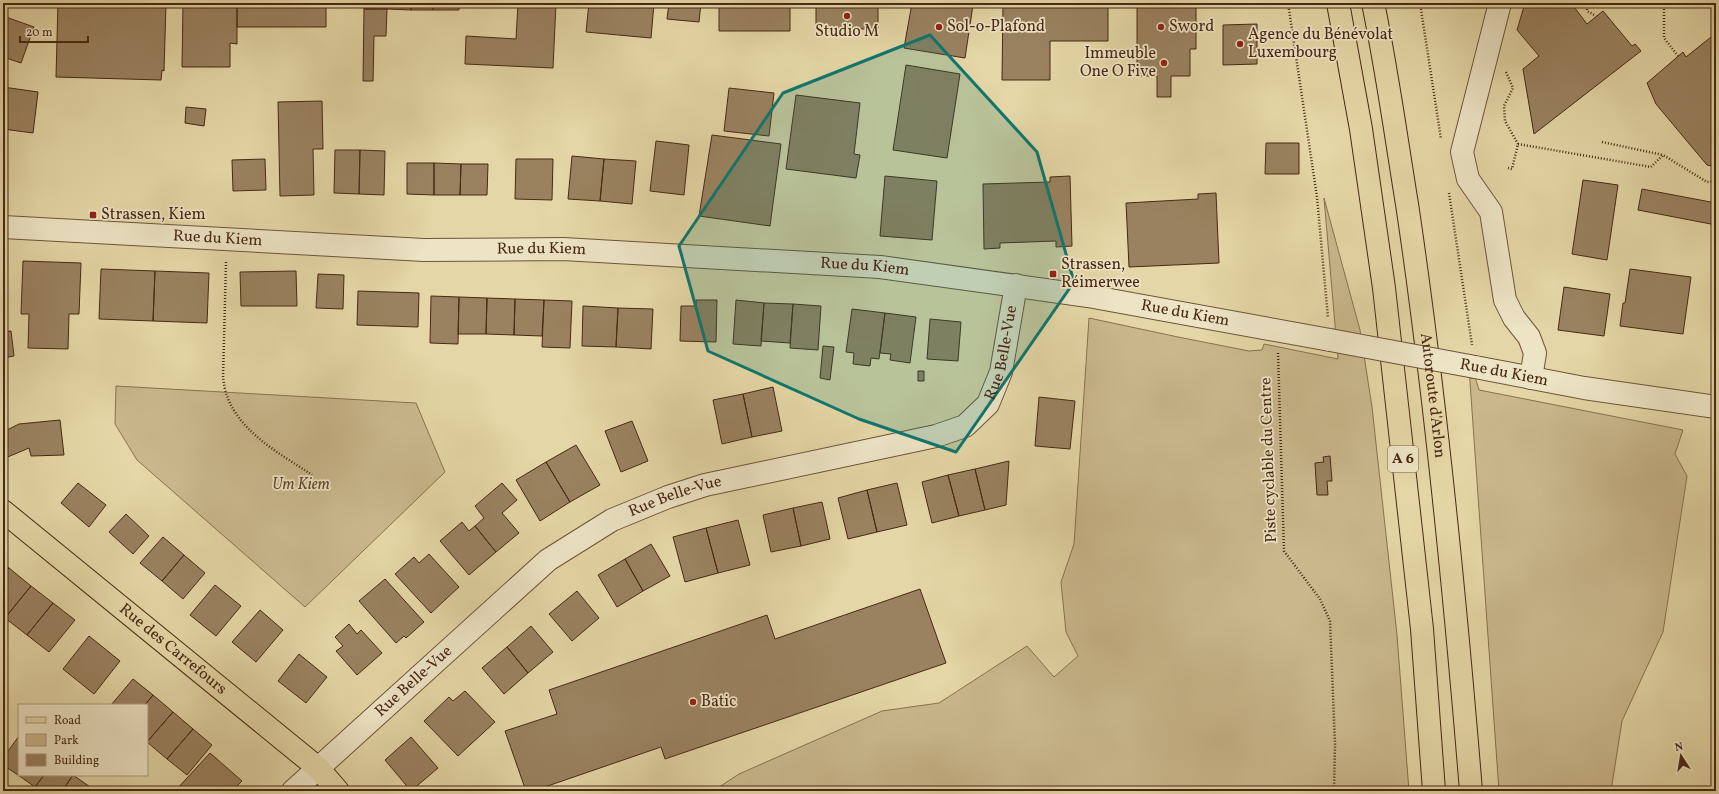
<svg xmlns="http://www.w3.org/2000/svg" width="1719" height="794" viewBox="0 0 1719 794" font-family="Vollkorn,serif">
	<style>
		.green { fill: #cab88d; stroke: #8a7051 }
		.building { fill: #9a8260; stroke: #492815 }
		.lines { fill: none; stroke-linecap: round; stroke-linejoin: round }
		.minor-casing { stroke: #705439; stroke-width: 24 }
		.major-casing { stroke: #492815; stroke-width: 24 }
		.highway-casing { stroke: #492815; stroke-width: 24 }
		.path { stroke: #492815; stroke-width: 2.5; stroke-dasharray: 1 2; stroke-linecap: butt }
		.minor { stroke: #ede4c5; stroke-width: 22 }
		.major { stroke: #e4d6a6; stroke-width: 22 }
		.highway { stroke: #e4d6a6; stroke-width: 22 }
		.minor-bridge-casing { stroke: #705439; stroke-width: 24; stroke-linecap: butt }
		.minor-bridge { stroke: #ede4c5; stroke-width: 22 }
		.marked { fill: #0f766e; fill-opacity: 0.2; stroke: #0f766e; stroke-width: 3; stroke-linejoin: round }
		.poi-dot { fill: #8f2418; stroke: #ede4c5; stroke-width: 1.5 }
		.labels { text-anchor: middle; dominant-baseline: central; stroke-width: 3.5; stroke-linejoin: round; paint-order: stroke }
		.shield { fill: #ede4c5; stroke: #7a604a; stroke-width: 1 }
		.shield-label { font-size: 15px; font-weight: bold; fill: #492815 }
		.poi-label { font-size: 16px; fill: #492815; stroke: #ede4c5; text-anchor: start }
		.street-label { font-size: 16px; fill: #492815; stroke: #ede4c5 }
		.park-label { font-size: 16px; font-style: italic; fill: #63452d; stroke: #ede4c5 }
	</style>
	<rect width="100%" height="100%" fill="#e4d6a6"/>
	<filter id="stains"><feTurbulence type="fractalNoise" baseFrequency=".005" numOctaves="4"/><feColorMatrix values="0 0 0 0 .2 0 0 0 0 .09 0 0 0 0 .02 0 0 0 .5 -.17"/></filter>
	<radialGradient id="worn" r=".72"><stop offset=".6" stop-color="#630" stop-opacity="0"/><stop offset="1" stop-color="#630" stop-opacity=".3"/></radialGradient>
	<path class="green" d="M1324,198L1360,330L1372,407L1397,635L1409,791H713L739,774L882,711L939,703L1027,646L1054,677L1078,656L1066,632L1061,582L1074,544L1089,318L1178,337L1249,351L1262,350L1264,344L1338,359Z
		M1468,354L1479,390L1683,430L1675,454L1687,476L1663,632L1622,721L1611,791H1499Z
		M116,386L416,403L445,472L305,607L137,460L115,424Z"/>
	<path class="building" d="M23,3H58V5L23,4Z
		M58,3H166L164,71L162,70L161,80L56,77Z
		M183,3H237V44L230,43V67H182Z
		M237,3H326V27H237Z
		M364,3H387V9H364Z
		M387,3H411V10L387,9Z
		M411,3H433V10H411Z
		M433,3H459V10H433Z
		M518,3H556L553,68L465,64L466,36L516,39Z
		M589,3H654L651,38L586,32Z
		M669,3H701L699,22L667,19Z
		M719,3H790V31H719Z
		M816,3H878V29H816Z
		M912,3H959L973,5L965,58L904,48Z
		M1003,3H1108V41H1050V80H1002Z
		M1137,3H1196V49H1190V76H1171V97H1157V76H1137Z
		M1445,3H1496V7L1445,5Z
		M1525,3H1571L1587,24L1603,11L1632,46L1635,44L1641,51L1534,134L1523,69L1539,56L1517,30Z
		M364,9H387L386,36H374L373,81H363Z
		M3,16L34,27L21,63L3,57Z
		M1257,24V64L1223,65V25Z
		M1716,33V167L1707,165L1656,104L1647,83L1683,52L1686,57Z
		M906,65L960,74L947,158L893,150Z
		M3,87L38,92L33,133L3,129Z
		M729,88L774,93L769,136L724,131Z
		M796,95L860,103L854,154L860,155L856,178L786,169Z
		M322,101L323,149H313L314,195L280,196L278,102Z
		M186,107L206,109L204,126L185,123Z
		M712,135L781,144L770,226L699,216Z
		M656,141L689,145L684,195L650,191Z
		M1266,143H1299V174H1265Z
		M335,150H360L359,194L334,193Z
		M360,150L385,151L384,195L359,194Z
		M572,156L604,159L600,201L568,199Z
		M265,159L266,190L233,191L232,160Z
		M516,159H553L552,200L515,199Z
		M604,159L636,161L632,204L600,201Z
		M407,163H434V195L407,194Z
		M434,163L461,164L460,195H434Z
		M461,164H488L487,195H460Z
		M885,176L937,181L932,240L880,236Z
		M1070,176L1072,246L1056,247V241L1000,243V248L984,249L983,184L1050,182V177Z
		M1583,180L1618,185L1607,260L1572,254Z
		M1642,189L1716,203V225L1638,210Z
		M1216,193L1219,263L1129,267L1126,203L1198,199V194Z
		M23,261L81,263L79,314H69L68,349L28,348L29,314H21Z
		M101,269L155,271L153,321L99,319Z
		M1630,269L1691,277L1683,334L1620,326L1623,303H1625Z
		M155,271L209,273L207,323L153,321Z
		M296,271L297,306H241L240,272Z
		M318,274L344,275L343,309L316,308Z
		M1564,287L1610,294L1604,336L1558,330Z
		M358,291L419,293L418,327L357,325Z
		M431,296L459,297L458,344L430,343Z
		M459,297L487,298L486,334H458Z
		M487,298L515,299L514,335L486,334Z
		M515,299L544,300L542,336L514,335Z
		M544,300L572,301L570,348L542,347Z
		M696,300H717L716,342L680,341L681,306H696Z
		M736,300L764,303L761,346L733,344Z
		M764,303L793,304L790,343L761,341Z
		M793,304L821,306L818,350L790,348Z
		M583,306L618,308L616,347L582,346Z
		M618,308L653,309L651,349L616,347Z
		M852,309L885,313L879,359L871,358L870,366L853,364L854,353L846,352Z
		M885,313L916,317L910,363L890,360L891,354L880,353Z
		M930,319L961,322L958,361L927,359Z
		M11,331L14,356L3,358V332Z
		M823,346L834,347L830,380L820,378Z
		M918,371H924V381H918Z
		M773,387L782,431L752,437L743,394Z
		M743,394L752,437L722,444L713,400Z
		M1039,397L1075,401L1070,449L1035,446Z
		M60,420L64,455L31,456L29,448L3,459V432L19,424Z
		M632,421L648,461L621,472L605,431Z
		M576,445L600,485L570,502L546,462Z
		M1330,456L1332,481H1327L1328,495H1317L1315,463L1324,462L1323,457Z
		M1009,461L1006,505L985,510L975,469Z
		M546,462L570,502L540,521L516,480Z
		M975,469L985,510L959,516L948,475Z
		M948,475L959,516L932,523L922,482Z
		M78,483L106,505L89,527L61,503Z
		M502,483L517,500L502,513L519,533L496,552L475,526L484,518L475,506Z
		M897,483L907,525L877,532L867,490Z
		M867,490L877,532L848,539L838,498Z
		M822,502L830,539L801,546L793,508Z
		M793,508L801,546L771,552L763,515Z
		M126,514L149,536L133,554L109,532Z
		M738,520L750,565L718,573L706,528Z
		M462,522L469,531L475,526L496,552L469,575L440,541Z
		M706,528L718,573L685,582L673,537Z
		M163,537L184,555L162,581L140,563Z
		M651,544L670,576L643,591L625,559Z
		M429,554L459,587L431,613L395,574L414,557L419,563Z
		M184,555L205,573L183,599L162,581Z
		M625,559L643,591L617,607L598,575Z
		M3,564L9,568L3,575Z
		M9,568L31,586L5,618L3,616V575Z
		M385,579L424,622L406,638L404,636L396,643L359,601Z
		M215,585L241,606L216,636L190,615Z
		M31,586L53,603L27,635L5,618Z
		M920,589L946,663L665,759L661,747L533,791H526L505,731L557,714L549,690L767,615L775,639Z
		M577,591L599,618L572,641L549,614Z
		M53,603L75,620L49,652L27,635Z
		M260,610L283,630L256,662L232,642Z
		M349,624L357,634L361,630L382,653L357,675L336,651L343,646L335,637Z
		M531,626L553,652L528,673L507,647Z
		M89,636L120,661L94,694L63,669Z
		M507,647L528,673L504,694L482,668Z
		M299,654L327,677L306,703L278,681Z
		M133,679L153,695L145,705H111Z
		M465,691L495,722L458,756L424,721L449,697L453,701Z
		M153,695L173,712L147,742V705H145Z
		M173,712L193,729L167,759L147,742Z
		M193,729L212,745L187,775L167,759Z
		M19,736V774L18,775L3,765V758Z
		M411,737L438,768L411,791L385,760Z
		M210,753L242,781L232,791H175Z
		M19,774V775H44L35,787L18,775Z
		M44,775H73L62,791H41L35,787Z
		M73,775L93,789L92,791H62Z"/>
	<g class="lines">
		<defs>
			<g id="minor">
				<path d="M1500,3L1462,152L1468,179L1491,212L1505,300L1514,318L1529,337L1535,353L1531,378"/>
				<path id="s1" d="M3,227L424,250L563,249L880,267L1088,296L1330,340"/>
				<path d="M1475,367L1584,388L1716,407"/>
				<path id="s2" d="M293,791L548,560L612,520L668,497L705,485L936,436L965,426L988,404L1001,372L1016,285"/>
			</g>
			<g id="major">
				<path id="s3" d="M3,511L318,768L338,791"/>
			</g>
			<g id="highway">
				<path d="M1338,3L1361,129L1384,288L1422,629L1434,791"/>
				<path id="s4" d="M1373,3C1387,70 1396,137 1407,204C1436,399 1455,595 1471,791"/>
			</g>
		</defs>
		<use href="#minor" class="minor-casing"/>
		<use href="#major" class="major-casing"/>
		<use href="#highway" class="highway-casing"/>
		<path class="path" d="M1288,3L1317,197L1328,318
			M1420,3L1441,139
			M1587,3V11L1596,16
			M1664,3V38L1678,56
			M1506,72L1513,88L1504,106L1505,121L1518,144L1512,169L1508,168
			M1602,142L1663,155
			M1518,144L1651,167L1663,155L1707,182L1716,181
			M1449,193L1472,345
			M226,262L223,378C224,384 225,391 227,396C241,434 281,454 312,475
			M1278,353L1284,551L1320,599L1330,621L1335,744L1334,791"/>
		<use href="#minor" class="minor"/>
		<use href="#major" class="major"/>
		<use href="#highway" class="highway"/>
		<defs>
			<path id="minor-bridge" d="M1330,340L1475,367"/>
		</defs>
		<use href="#minor-bridge" class="minor-bridge-casing"/>
		<use href="#minor-bridge" class="minor-bridge"/>
	</g>
	<path class="marked" d="M930,35L1037,152L1074,282L956,452L859,419L708,351L679,246L783,93Z"/>
	<g class="poi-dot">
		<circle cx="847" cy="16" r="4"/>
		<circle cx="939" cy="27" r="4"/>
		<circle cx="1161" cy="27" r="4"/>
		<circle cx="1240" cy="44" r="4"/>
		<circle cx="1164" cy="63" r="4"/>
		<rect x="89" y="211" width="8" height="8" rx="2"/>
		<rect x="1049" y="270" width="8" height="8" rx="2"/>
		<circle cx="693" cy="702" r="4"/>
	</g>
	<g class="labels">
		<rect class="shield" x="1388" y="446" width="30" height="26" rx="3"/>
		<g class="shield-label">
			<text x="1403" y="459">A 6</text>
		</g>
		<g class="poi-label">
			<text x="947" y="27">Sol-o-Plafond</text>
			<text x="1169" y="27">Sword</text>
			<text x="847" y="32" text-anchor="middle">Studio M</text>
			<text x="1248" y="35">Agence du Bénévolat<tspan x="1248" dy="18">Luxembourg</tspan></text>
			<text x="1156" y="54" text-anchor="end">Immeuble<tspan x="1156" dy="18">One O Five</tspan></text>
			<text x="101" y="215">Strassen, Kiem</text>
			<text x="1061" y="265">Strassen,<tspan x="1061" dy="18">Réimerwee</tspan></text>
			<text x="701" y="702">Batic</text>
		</g>
		<g class="street-label">
			<text stroke="none"><textPath href="#s1" startOffset="215">Rue du Kiem</textPath></text>
			<text stroke="none"><textPath href="#s1" startOffset="539">Rue du Kiem</textPath></text>
			<text stroke="none"><textPath href="#s1" startOffset="863">Rue du Kiem</textPath></text>
			<text stroke="none"><textPath href="#s1" startOffset="1187">Rue du Kiem</textPath></text>
			<text stroke="none"><textPath href="#s2" startOffset="871">Rue Belle-Vue</textPath></text>
			<text transform="translate(1504 373) rotate(11)">Rue du Kiem</text>
			<text stroke="none"><textPath href="#s4" startOffset="397">Autoroute d'Arlon</textPath></text>
			<text transform="translate(1269 460) rotate(-92)">Piste cyclable du Centre</text>
			<text stroke="none"><textPath href="#s2" startOffset="487">Rue Belle-Vue</textPath></text>
			<text stroke="none"><textPath href="#s3" startOffset="219">Rue des Carrefours</textPath></text>
			<text stroke="none"><textPath href="#s2" startOffset="163">Rue Belle-Vue</textPath></text>
		</g>
		<g class="park-label">
			<text x="301" y="485">Um Kiem</text>
		</g>
	</g>
	<rect width="1719" height="794" fill="none" stroke="#e4d6a6" stroke-width="16"/>
	<rect x="4" y="4" width="1711" height="786" fill="none" stroke="#492815" stroke-width="2"/>
	<rect x="8" y="8" width="1703" height="778" fill="none" stroke="#492815"/>
	<rect x="18" y="704" width="130" height="72" fill="#ede4c5" stroke="#ab997f"/>
	<rect x="26" y="717" width="20" height="6" fill="#e4d6a6" stroke="#ab997f"/>
	<text x="54" y="724" font-size="12" fill="#492815">Road</text>
	<rect x="26" y="734" width="20" height="12" fill="#cab88d" stroke="#ab997f"/>
	<text x="54" y="744" font-size="12" fill="#492815">Park</text>
	<rect x="26" y="754" width="20" height="12" fill="#9a8260" stroke="#ab997f"/>
	<text x="54" y="764" font-size="12" fill="#492815">Building</text>
	<g transform="translate(1681 756) rotate(348)" stroke="#ede4c5" stroke-width="3" paint-order="stroke">
	<path d="M0-3L7 15L0 10L-7 15Z" fill="#492815"/>
	<text y="-6" font-size="11" font-weight="bold" text-anchor="middle" fill="#492815">N</text>
	</g>
	<path d="M20 36v6h68v-6" fill="none" stroke="#492815" stroke-width="2"/>
	<text x="26" y="36" font-size="12" fill="#492815" stroke="#ede4c5" stroke-width="3" paint-order="stroke">20 m</text>
	<rect width="100%" height="100%" filter="url(#stains)"/>
	<rect width="100%" height="100%" fill="url(#worn)"/>
</svg>
